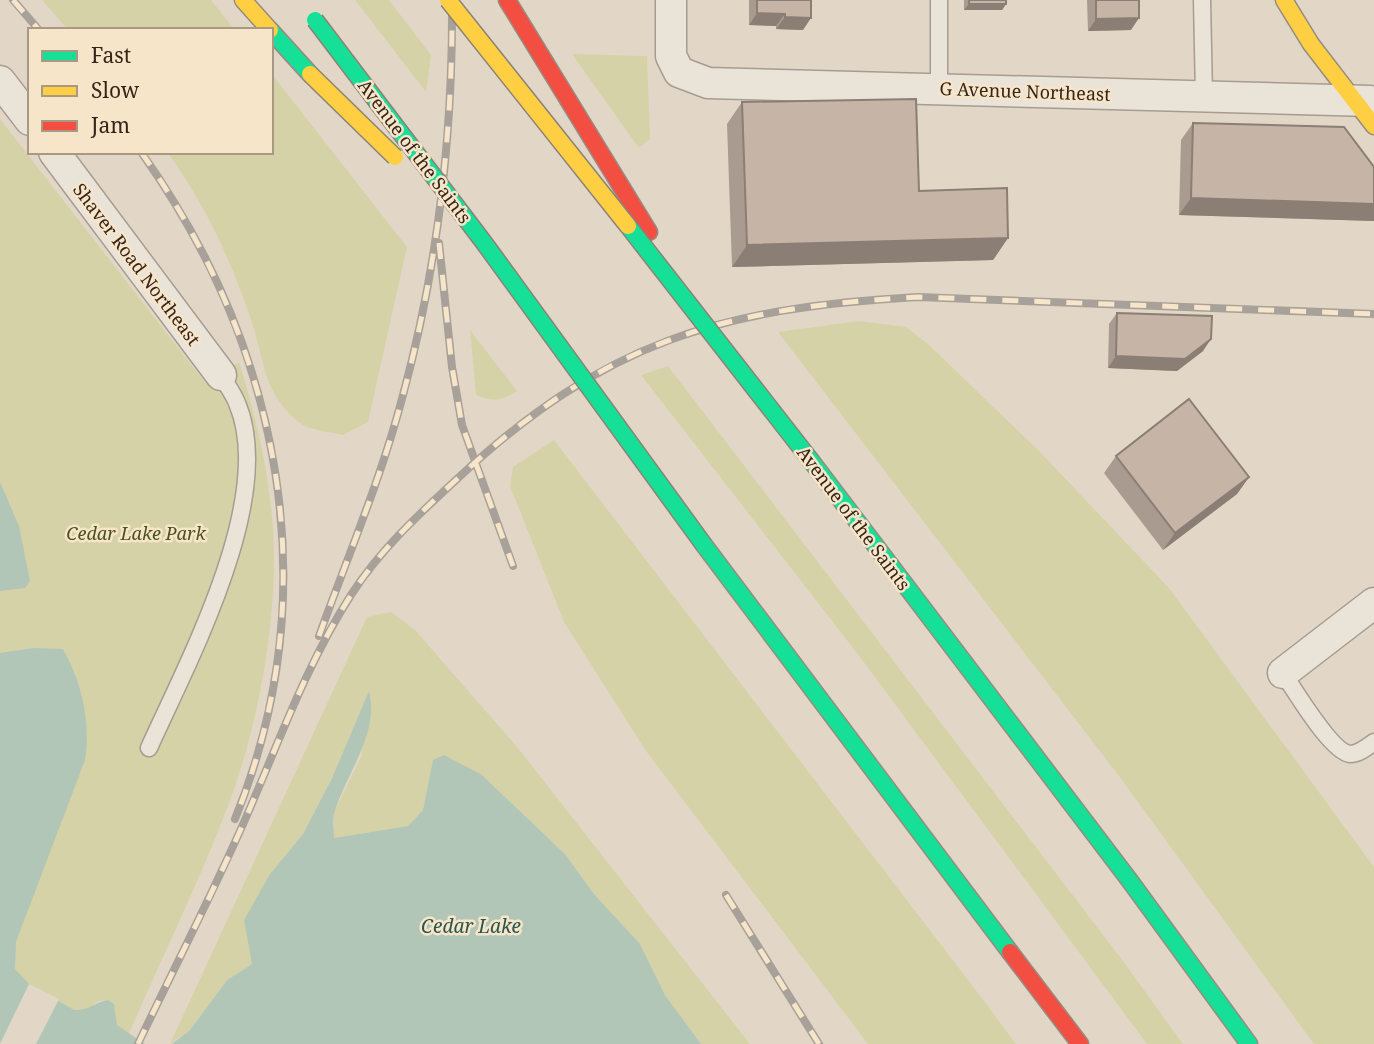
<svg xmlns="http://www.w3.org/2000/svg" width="1374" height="1044" viewBox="0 0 1374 1044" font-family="'Noto Serif',serif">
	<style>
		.green { fill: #d6d2a7 }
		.water { fill: #b2c6b8 }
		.pier { fill: #e2d7c6 }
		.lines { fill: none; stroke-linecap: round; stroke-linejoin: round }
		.lane-casing { stroke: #a79c90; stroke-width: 19 }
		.street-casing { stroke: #a79c90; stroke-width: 33 }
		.fast-casing { stroke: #968c80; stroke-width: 19 }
		.slow-casing { stroke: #968c80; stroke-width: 19 }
		.jam-casing { stroke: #968c80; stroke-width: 19 }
		.lane { stroke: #eae3d8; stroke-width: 16 }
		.street { stroke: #eae3d8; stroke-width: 30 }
		.fast { stroke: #16e098; stroke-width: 16 }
		.slow { stroke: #ffcf43; stroke-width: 16 }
		.jam { stroke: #f24e42; stroke-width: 16 }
		.rail-casing { stroke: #a8a199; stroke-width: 8 }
		.rail { stroke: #f7e5c9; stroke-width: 5; stroke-dasharray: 16; stroke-linecap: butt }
		.fast-bridge-casing { stroke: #8c8277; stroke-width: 19; stroke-linecap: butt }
		.slow-bridge-casing { stroke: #8c8277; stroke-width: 19; stroke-linecap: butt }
		.fast-bridge { stroke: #16e098; stroke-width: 16 }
		.slow-bridge { stroke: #ffcf43; stroke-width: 16 }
		.wall { fill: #aa9b90 }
		.shaded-wall { fill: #8b7e75 }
		.building { fill: #c6b4a7; stroke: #8b7e75; stroke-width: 2 }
		.labels { text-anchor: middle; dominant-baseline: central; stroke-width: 5; stroke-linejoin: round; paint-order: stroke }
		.street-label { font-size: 18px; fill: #342419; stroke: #f7e5c9 }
		.park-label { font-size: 18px; font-style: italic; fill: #4a521f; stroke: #f7e5c9 }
		.water-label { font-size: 19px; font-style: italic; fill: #28554e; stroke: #f7e5c9 }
	</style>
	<rect width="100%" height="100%" fill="#e2d7c6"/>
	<path class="green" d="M42,0H211L235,30H68Z
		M355,0H389L431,55L426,92Z
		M572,54L647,56L650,139L639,148Z
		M271,73L407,247L368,422L343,435C330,432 307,430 297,421C262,390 265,361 251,320C232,262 204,202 167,152H271Z
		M0,119L207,385L239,362C256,416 269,472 273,529C279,617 258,729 226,811C197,887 160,961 128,1036L117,1025L108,1000L98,1001L88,1009L0,1044Z
		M859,321L906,327L928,344L1040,452L1169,588L1374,867V1044H1314L1122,780L778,332Z
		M470,330L517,391C502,401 493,402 476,395Z
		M668,366L1123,961L1183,1044H1147L860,657L641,375Z
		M554,440L975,989L1016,1044H868L646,751L564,622L510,486L513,467Z
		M391,612L415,630L518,748L750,1044H701L665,995L640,944L594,894L565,854L482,775L433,761L423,810L408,826L334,838V812L361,757L371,701L369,692L332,778L303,834L270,874L252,964L227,980L190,1030L170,1044L367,617Z"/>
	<path class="water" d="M0,482L19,526L30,581L25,588L0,591Z
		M33,648L63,649C82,682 91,723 85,760L16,942L15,969L29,984L74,1010C88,1011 95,1002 108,1000L114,1004L117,1025L145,1044H0V653Z
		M369,691C380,733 346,774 335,811C332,818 334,830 334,838L408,826L423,810L433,760L444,755L482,775L565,854L594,894L640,944L665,995L701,1044H172L190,1030L227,980L252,964L244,920L270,874L303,834L332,778Z"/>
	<path class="pier" d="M29,984L59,999L36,1044H0Z"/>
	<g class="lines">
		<defs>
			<path id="lane" d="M939,0V88
				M1202,0L1204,96
				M1283,673C1294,689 1331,752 1350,754C1359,754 1367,747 1374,742
				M149,748C188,661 277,497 237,403C233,393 226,384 221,375"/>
			<path id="street" d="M671,0V56L679,72L708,83L1370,101
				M0,81L30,120
				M54,152L221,375
				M1283,673L1374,603"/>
			<path id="fast" d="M271,31L310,74
				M812,462L1130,881L1249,1044
				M704,545L1010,952"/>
			<path id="slow" d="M243,0L270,30
				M1284,0L1311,44L1374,126"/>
			<path id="jam" d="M507,0L649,232
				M1010,952L1080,1044"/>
		</defs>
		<use href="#lane" class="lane-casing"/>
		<use href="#street" class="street-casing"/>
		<use href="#fast" class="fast-casing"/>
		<use href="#slow" class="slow-casing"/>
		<use href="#jam" class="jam-casing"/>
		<use href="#lane" class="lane"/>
		<use href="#street" class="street"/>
		<use href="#fast" class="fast"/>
		<use href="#slow" class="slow"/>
		<use href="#jam" class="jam"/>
		<defs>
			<path id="rail" d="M13,0L39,30
				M141,152C281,349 328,590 235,819
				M439,243L452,367L462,425L513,566
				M319,636C348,556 382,476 403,395C438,266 453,132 452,0
				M726,895L819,1044
				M138,1044C173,970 211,897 244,822C277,747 306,665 351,595C380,550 418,515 457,479C605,341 720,308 918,297L1374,314"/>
		</defs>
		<use href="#rail" class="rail-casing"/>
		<use href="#rail" class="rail"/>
		<defs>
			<path id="fast-bridge" d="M315,20L485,244L704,545
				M628,226L812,462"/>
			<path id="slow-bridge" d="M448,0L628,226
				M310,74L395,157"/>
		</defs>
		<use href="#fast-bridge" class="fast-bridge-casing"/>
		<use href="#slow-bridge" class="slow-bridge-casing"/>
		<use href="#fast-bridge" class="fast-bridge"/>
		<use href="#slow-bridge" class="slow-bridge"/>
	</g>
	<path class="wall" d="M749,0H811L803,30L776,29V26L749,25Z
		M964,0H1006V4L1002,10H964Z
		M1087,0H1139L1131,30L1088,31Z
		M742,102L919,191L1008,238L993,260L732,267L727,124Z
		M1193,123L1374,167V221L1179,215L1181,140Z
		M1117,313L1203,351L1177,371L1108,368L1109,324Z
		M1116,456L1249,477L1237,494L1163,550L1104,473Z"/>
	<path class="shaded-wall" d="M969,4H1006L1002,10H964Z
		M757,13L785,14L776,26L749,25Z
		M785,17L811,18L803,30L776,29Z
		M1139,18L1131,30L1088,31L1096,19Z
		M1191,198L1374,204V221L1179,215Z
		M1008,238L993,260L732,267L747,245Z
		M1211,339L1203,351L1177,371L1108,368L1116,356Z
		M1249,477L1237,494L1163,550L1175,533Z"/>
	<path class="building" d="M757,0H811V18L785,17V14L757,13Z
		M969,0H1006V4H969Z
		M1096,0H1139V18L1096,19Z
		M916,99L919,191L1007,188L1008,238L747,245L742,102Z
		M1193,123L1344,127L1374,167V204L1191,198Z
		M1117,313L1212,316L1211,339L1185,359L1116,356Z
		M1189,399L1249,477L1175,533L1116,456Z"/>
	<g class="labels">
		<g class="street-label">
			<text transform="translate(1025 91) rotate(2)">G Avenue Northeast</text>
			<text transform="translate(415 151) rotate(53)">Avenue of the Saints</text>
			<text transform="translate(137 264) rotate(53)">Shaver Road Northeast</text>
			<text transform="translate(854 518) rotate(53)">Avenue of the Saints</text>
		</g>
		<g class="park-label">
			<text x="136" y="533">Cedar Lake Park</text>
		</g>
		<g class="water-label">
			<text x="471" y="926">Cedar Lake</text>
		</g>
	</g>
	<rect x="28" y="28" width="245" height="126" fill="#f7e5c9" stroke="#a99883" stroke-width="2"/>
	<rect x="42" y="51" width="35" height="10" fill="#16e098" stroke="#a99883" stroke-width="2"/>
	<text x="91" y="63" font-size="21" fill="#342419">Fast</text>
	<rect x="42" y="86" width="35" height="10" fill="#ffcf43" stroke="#a99883" stroke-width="2"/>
	<text x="91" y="98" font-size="21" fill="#342419">Slow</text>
	<rect x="42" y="121" width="35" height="10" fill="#f24e42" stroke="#a99883" stroke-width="2"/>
	<text x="91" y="133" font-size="21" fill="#342419">Jam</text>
</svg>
